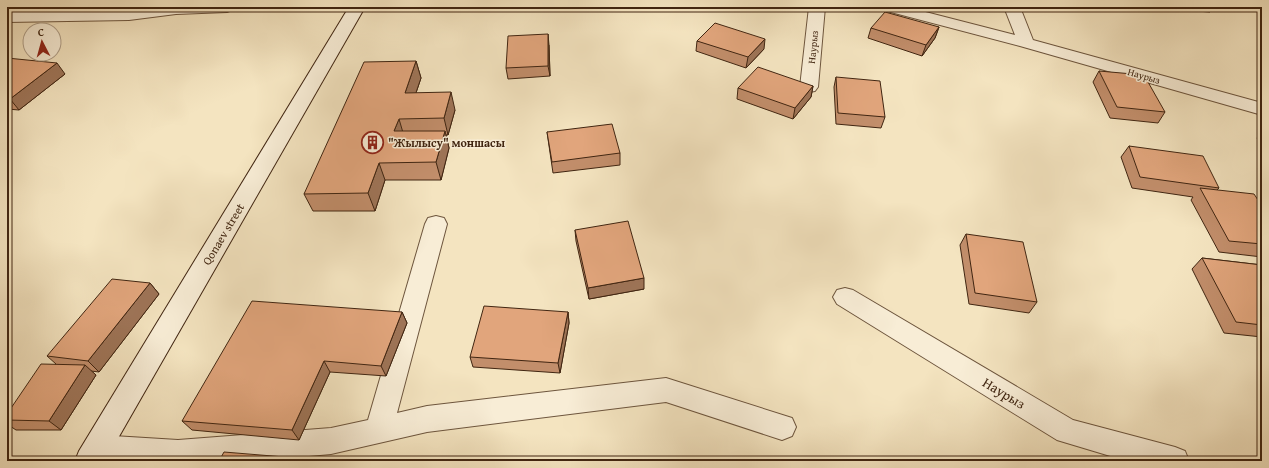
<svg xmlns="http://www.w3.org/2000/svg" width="1269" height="468" viewBox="0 0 1269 468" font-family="'Gentium Book Plus',serif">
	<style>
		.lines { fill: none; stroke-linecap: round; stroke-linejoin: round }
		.street-casing { stroke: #6d553d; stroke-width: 2 }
		.secondary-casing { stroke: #402511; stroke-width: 2 }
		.street { fill: #f8edd6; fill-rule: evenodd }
		.secondary { fill: #f8edd6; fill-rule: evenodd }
		.wall { fill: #c28e6b; stroke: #402511 }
		.shaded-wall { fill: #9e7457; stroke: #402511 }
		.building { fill: #e1a57c; stroke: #402511 }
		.labels { text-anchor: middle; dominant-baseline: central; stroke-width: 3; stroke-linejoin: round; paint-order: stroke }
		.far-street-label { font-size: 10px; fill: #402511; stroke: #f8edd6 }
		.poi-label { font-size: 12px; font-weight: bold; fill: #402511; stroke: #f8edd6; text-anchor: start }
		.street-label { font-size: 12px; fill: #402511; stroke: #f8edd6 }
		.near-street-label { font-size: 14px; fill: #402511; stroke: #f8edd6 }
	</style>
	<rect width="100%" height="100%" fill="#f4e4c0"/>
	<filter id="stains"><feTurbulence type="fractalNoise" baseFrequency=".005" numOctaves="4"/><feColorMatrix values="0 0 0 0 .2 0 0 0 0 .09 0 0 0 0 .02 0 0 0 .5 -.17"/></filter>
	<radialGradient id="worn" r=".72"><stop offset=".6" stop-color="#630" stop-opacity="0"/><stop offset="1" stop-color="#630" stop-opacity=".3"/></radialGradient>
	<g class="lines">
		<defs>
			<path id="street" d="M156,7H235L232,10L227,12L176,14L129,20L7,22V12L129,10Z
				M809,7H825L818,87L815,91L809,92L803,91L800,87Z
				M880,7H906L1015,35L1004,7H1020L1033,40L1262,103V115L1020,46L883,10Z
				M436,216L444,218L447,224L397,413L427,406L666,378L792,418L796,427L792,436L782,440L666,402L427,432L331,454L253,461H96L87,457L83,448L87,439L97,435L178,440L331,428L368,420L425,224L428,218Z
				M845,288L853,290L1073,420L1175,447L1185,451L1189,461H1127L1057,440L837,304L833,297L837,290Z"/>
			<path id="secondary" d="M349,7H365L105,461H75L79,451Z"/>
		</defs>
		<use href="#street" class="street-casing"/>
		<use href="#secondary" class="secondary-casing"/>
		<use href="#street" class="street"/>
		<use href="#secondary" class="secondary"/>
	</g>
	<path class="wall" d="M1154,7H1213L1210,12L1155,8Z
		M939,27L935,38L922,56L868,38L871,28Z
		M697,41L764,49L746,68L696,51Z
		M549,45L550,76L508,79L506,68Z
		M7,58L65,74L19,110L7,109Z
		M416,61L421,78L416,93L455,110L448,135H446L449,148L441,180H385L375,211H313L304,194Z
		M1099,71L1165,112L1158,123L1110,118L1093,82Z
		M836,77L885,117L881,128L836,124L834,87Z
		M813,86L811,97L793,119L737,99L738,88Z
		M547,132L620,153V165L553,173Z
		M1262,132V145L1257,138Z
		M1129,146L1219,188L1217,190L1262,206V257L1219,252L1191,200L1193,197L1132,188L1121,157Z
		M575,230L644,289L589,299L576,241Z
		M966,234L1037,302L1029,313L969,304L960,245Z
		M1202,258L1262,265V337L1224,333L1192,269Z
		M150,283L159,294L99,372L91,371L96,375L61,430H16L7,424V414L56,364L47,356Z
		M402,312L407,323L386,376L330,372L299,440L192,430L182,421Z
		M568,312L569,323L560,373L473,367L470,357Z"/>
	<path class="shaded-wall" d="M939,27L935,38L922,56L926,45Z
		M548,34L549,45L550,76L548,66Z
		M765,39L764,49L746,68L748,57Z
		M416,61L421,78L410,110L405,93Z
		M57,63L65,74L19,110L10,99Z
		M813,86L811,97L793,119L795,108Z
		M451,92L455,110L448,135L444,118Z
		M399,119L404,136L394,131Z
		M445,131L449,148L441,180L436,162Z
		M379,163L385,180L375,211L368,193Z
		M644,278V289L589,299L588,288Z
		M150,283L159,294L99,372L88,361Z
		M402,312L407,323L386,376L381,366Z
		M568,312L569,323L560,373L558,363Z
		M324,361L330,372L299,440L292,430Z
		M85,365L96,375L61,430L49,421Z"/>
	<path class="building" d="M885,12L939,27L926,45L871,28Z
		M715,23L765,39L748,57L697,41Z
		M548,34V66L506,68L508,36Z
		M7,58L57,63L10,99H7Z
		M416,61L405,93L451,92L444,118L399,119L394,131H445L436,162L379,163L368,193L304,194L364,62Z
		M758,67L813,86L795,108L738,88Z
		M1099,71L1144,75L1165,112L1117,107Z
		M836,77L880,81L885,117L838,113Z
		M612,124L620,153L552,162L547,132Z
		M1129,146L1203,156L1219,188L1140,177Z
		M1200,188L1254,194L1262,206V244L1229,241Z
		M628,221L644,278L588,288L575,230Z
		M966,234L1023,242L1037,302L975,293Z
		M1202,258L1262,265V325L1236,322Z
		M112,279L150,283L88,361L47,356Z
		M252,301L402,312L381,366L324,361L292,430L182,421Z
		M484,306L568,312L558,363L470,357Z
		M41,364L85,365L49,421L7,420V414Z
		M224,452L321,460L320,461H219Z"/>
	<defs>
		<symbol id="building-ring" viewBox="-11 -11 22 22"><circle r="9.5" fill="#f8edd6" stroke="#8f2418" stroke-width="1.5"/><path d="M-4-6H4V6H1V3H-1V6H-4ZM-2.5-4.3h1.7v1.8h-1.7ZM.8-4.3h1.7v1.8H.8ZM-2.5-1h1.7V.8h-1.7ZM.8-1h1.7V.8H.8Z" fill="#8f2418"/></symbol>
	</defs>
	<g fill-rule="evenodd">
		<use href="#building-ring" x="360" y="130" width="25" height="25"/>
	</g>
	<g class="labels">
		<g class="far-street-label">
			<text transform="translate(813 47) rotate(-84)">Наурыз</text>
			<text transform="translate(1144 76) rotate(16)">Наурыз</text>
		</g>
		<g class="poi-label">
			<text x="388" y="142">"Жылысу" моншасы</text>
		</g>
		<g class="street-label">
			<text transform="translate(223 234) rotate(-59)">Qonaev street</text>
		</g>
		<g class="near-street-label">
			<text transform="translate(1004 393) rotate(31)">Наурыз</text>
		</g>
	</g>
	<rect width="1269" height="468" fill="none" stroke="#f4e4c0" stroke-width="24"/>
	<rect x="8" y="8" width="1253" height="452" fill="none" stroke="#402511" stroke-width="2"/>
	<rect x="12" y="12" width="1245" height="444" fill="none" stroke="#402511"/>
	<g transform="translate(42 42) rotate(354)"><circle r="19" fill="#f8edd6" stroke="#ae9d87"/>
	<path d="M0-3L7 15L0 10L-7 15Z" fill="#8f2418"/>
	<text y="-6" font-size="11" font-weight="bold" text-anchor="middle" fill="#402511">С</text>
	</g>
	<rect width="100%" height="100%" filter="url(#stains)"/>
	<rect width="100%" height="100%" fill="url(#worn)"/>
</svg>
